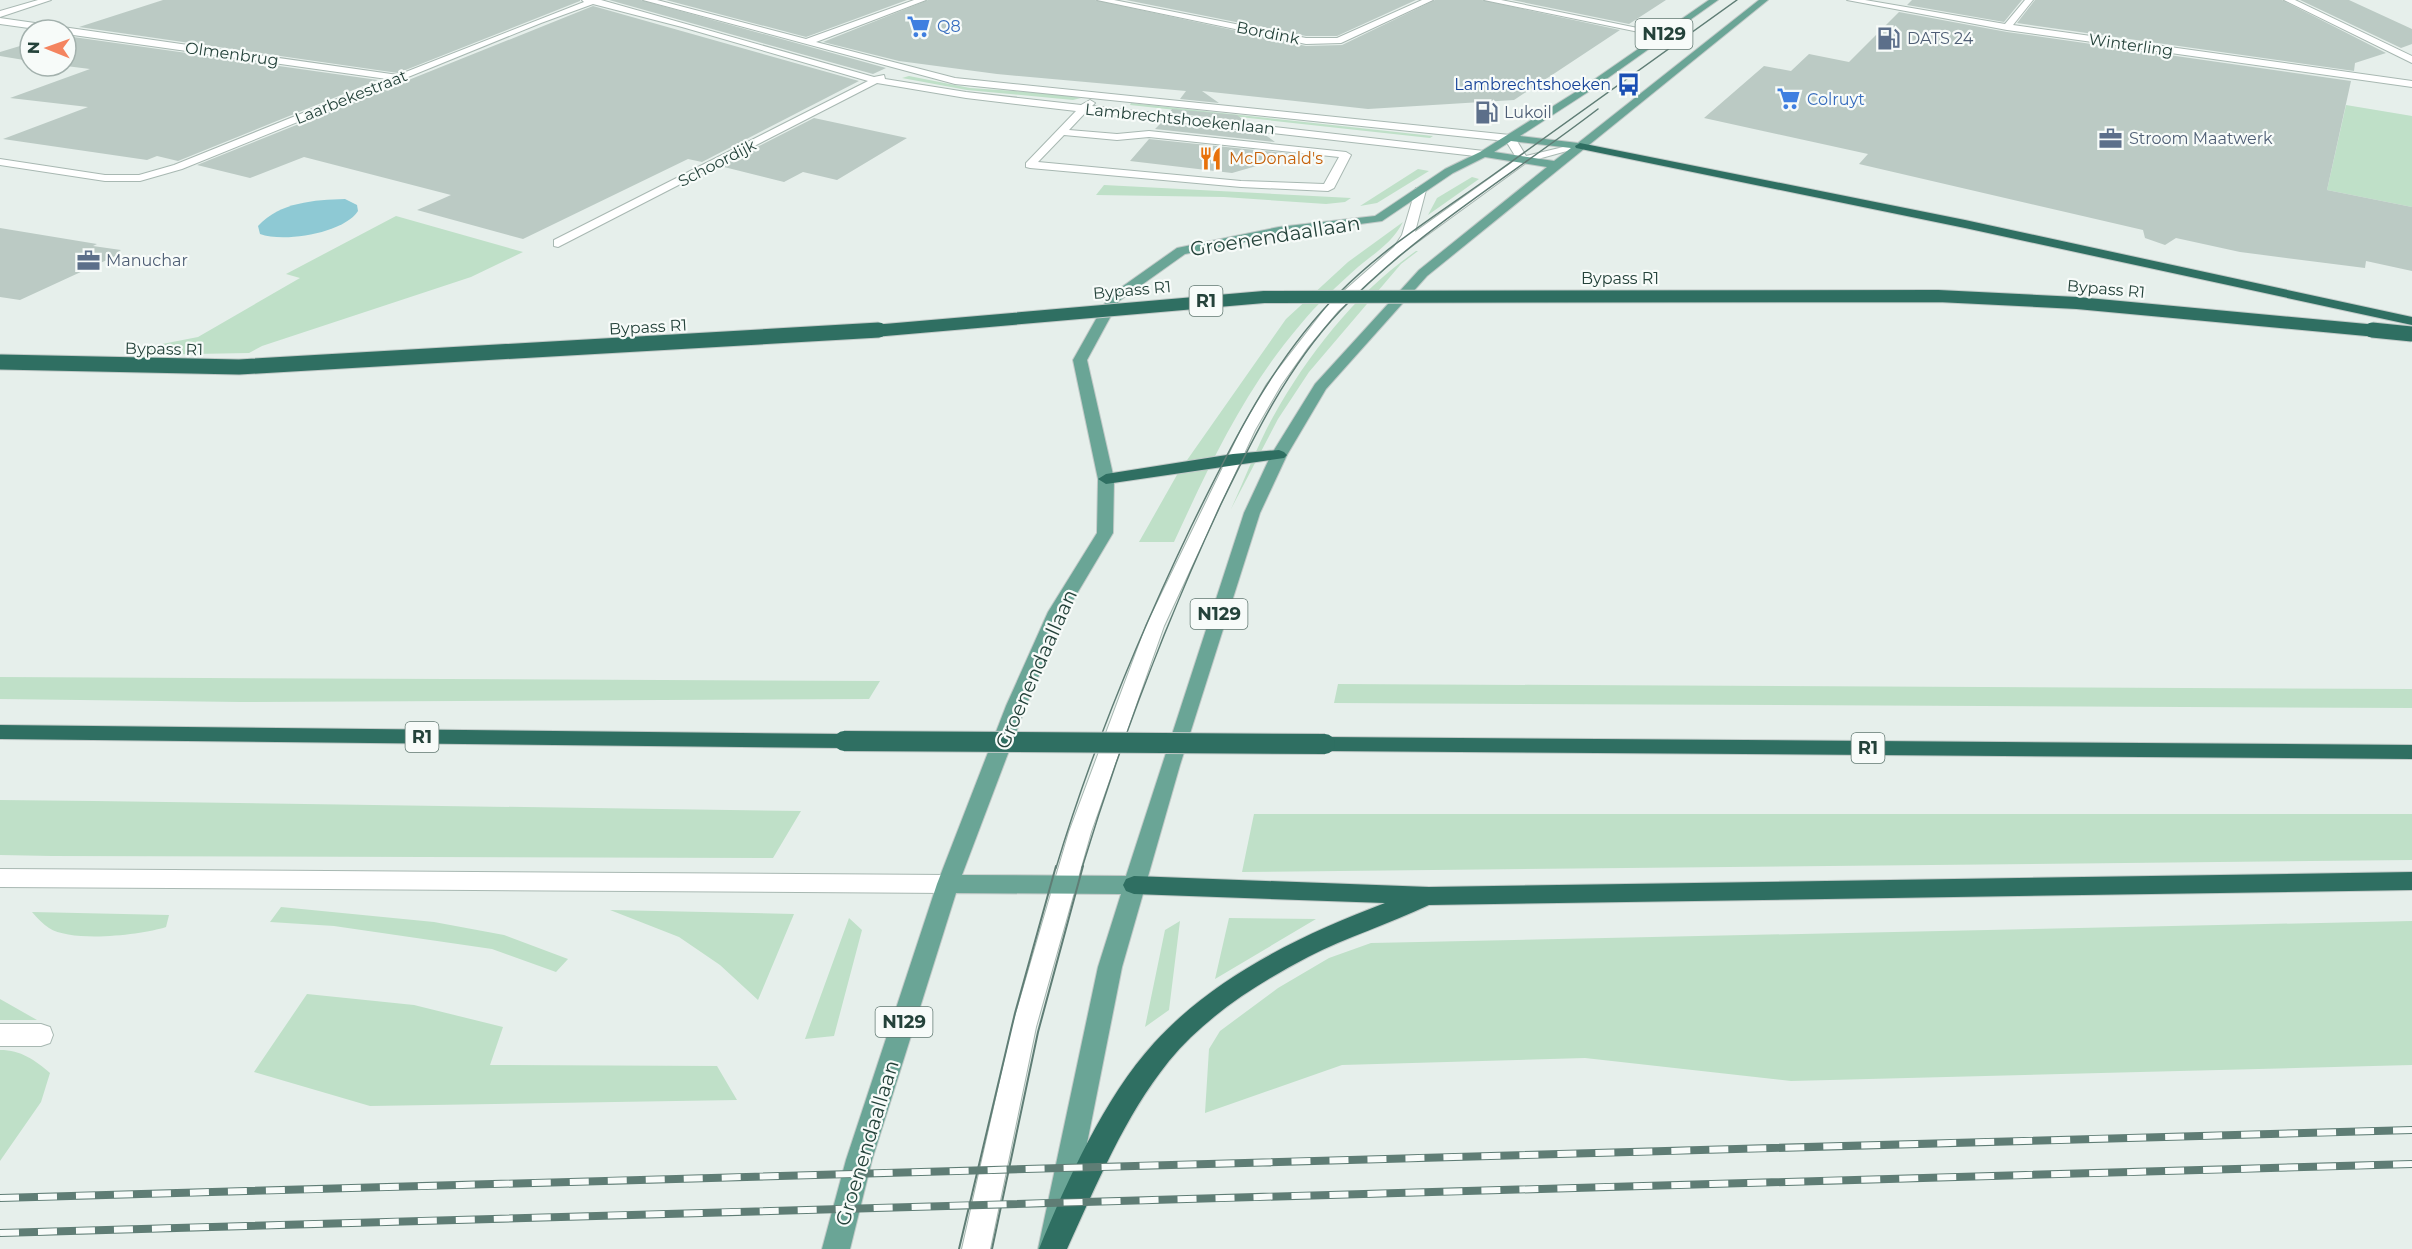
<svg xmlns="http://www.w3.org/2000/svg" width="2412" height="1249" viewBox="0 0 2412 1249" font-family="Montserrat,sans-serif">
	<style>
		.green { fill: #bfe0c8 }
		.water { fill: #8ec9d4 }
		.building { fill: #bbcac4 }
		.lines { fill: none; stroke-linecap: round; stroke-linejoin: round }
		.minor-casing { stroke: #a8b8b2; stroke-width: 2 }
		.major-casing { stroke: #c2cac8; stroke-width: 2 }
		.highway-casing { stroke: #c2cac8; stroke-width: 2 }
		.minor { fill: #fff; fill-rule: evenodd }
		.major { fill: #6aa596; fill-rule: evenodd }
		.highway { fill: #2f6f62; fill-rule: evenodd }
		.tram-far1 { stroke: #5f7d75; stroke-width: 1.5 }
		.tram { stroke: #5f7d75; stroke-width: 2 }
		.rail-casing { stroke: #5f7d75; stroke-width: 8 }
		.rail { stroke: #f7fbf9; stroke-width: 6; stroke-dasharray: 19; stroke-linecap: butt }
		.highway-bridge-far2-casing { stroke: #c2cac8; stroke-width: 14; stroke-linecap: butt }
		.highway-bridge-far1-casing { stroke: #c2cac8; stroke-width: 17; stroke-linecap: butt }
		.highway-bridge-casing { stroke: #c2cac8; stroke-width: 22; stroke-linecap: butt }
		.highway-bridge-far2 { stroke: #2f6f62; stroke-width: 12 }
		.highway-bridge-far1 { stroke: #2f6f62; stroke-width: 15 }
		.highway-bridge { stroke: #2f6f62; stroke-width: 20 }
		.labels { text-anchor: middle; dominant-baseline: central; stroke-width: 4.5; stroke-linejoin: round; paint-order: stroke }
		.far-shop-label { font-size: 16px; fill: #366cbe; stroke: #f7fbf9; text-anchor: start }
		.far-street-label { font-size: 16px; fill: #24423a; stroke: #f7fbf9 }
		.far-service-label { font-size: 16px; fill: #4e5e75; stroke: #f7fbf9; text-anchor: start }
		.far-transit-label { font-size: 16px; fill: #164399; stroke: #f7fbf9; text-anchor: end }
		.far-food-label { font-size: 16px; fill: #c56008; stroke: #f7fbf9; text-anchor: start }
		.shield { fill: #f7fbf9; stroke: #637a73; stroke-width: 1.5 }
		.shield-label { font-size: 18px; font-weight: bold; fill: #24423a }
		.street-label { font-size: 20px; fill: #24423a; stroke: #f7fbf9 }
	</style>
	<rect width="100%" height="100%" fill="#e6efeb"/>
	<path class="green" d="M909,76L970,88L1057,94L1081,98L1073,100L967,90L902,78Z
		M1131,103L1433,136L1430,138L1130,105Z
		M2346,105L2412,116V207L2327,190Z
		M1418,169L1429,171L1377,203L1360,206Z
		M1472,177L1479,179L1428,215L1437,198Z
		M1104,185L1351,198L1345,202L1326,204L1224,197L1096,195Z
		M396,216L523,252L471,277L262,346L249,353L139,355L157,345L198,337L300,278L286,274Z
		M1403,222C1392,243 1376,252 1358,267C1338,285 1317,304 1300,325C1245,389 1209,466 1174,542H1139L1178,473L1286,319L1348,262Z
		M1416,251H1418L1401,264L1309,372L1278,419L1231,509C1245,479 1257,446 1273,417C1308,354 1357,292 1416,251Z
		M0,677L880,681L869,699L241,702L0,699Z
		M1338,684L2412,689V708L1334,703Z
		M0,800L94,801L801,811L773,858L52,856L0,855Z
		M1254,814H2412V860L1242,872Z
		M281,907L434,922L504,935L568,959L556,972L492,949L334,926L270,922Z
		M610,910L794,914L758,1000L720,965L679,937Z
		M32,912L169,915L166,927C142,935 72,943 49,928C43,924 37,918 32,912Z
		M849,918L862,930L834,1036L805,1039Z
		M1229,918L1316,919L1215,979Z
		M1180,921L1169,1010L1145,1027L1165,930Z
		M2412,921V1065L1791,1081L1585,1058L1342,1065L1205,1113L1209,1049L1220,1031L1278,988L1329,958L1371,943Z
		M307,994L414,1005L503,1027L490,1065L717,1066L737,1100L370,1106L254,1072Z
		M0,999L37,1020H0Z
		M0,1050C21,1050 35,1060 50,1073L41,1102L0,1161Z"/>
	<path class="water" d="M345,199L357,205L358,211C344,233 284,243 260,234L258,226C280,202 314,200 345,199Z"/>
	<path class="building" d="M163,0H580V1L398,73L79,27Z
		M609,0H641L886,68L873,74Z
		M666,0H907L806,37Z
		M928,0H1095L1306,46L1342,45L1435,0H1482L1620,30L1514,100L1368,109L1202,91L1219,103L1180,99L1186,91L997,74L899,61L823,42Z
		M1126,0H1416L1337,36H1306Z
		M1512,0H1666L1629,24Z
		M1912,0H2022L2004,22L1907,5Z
		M2035,0H2282L2386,53L2355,63L2354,71L2017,23Z
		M2300,0H2349L2412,29V44L2401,48Z
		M593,6L859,81L702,162L688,159L523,239L417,210L451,195L304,157L250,178L197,165Z
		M1899,12L2007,32L2351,81L2327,190L2412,207V271L2366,261L2365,268L2240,252L2176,238L2165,245L2145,238L2143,230L1859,164L1868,154L1704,118L1764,66L1791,71L1809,54L1849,62Z
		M66,36L378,80L178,161L157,156L147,160L3,139L88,107L10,98L90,69L66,66Z
		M30,43V61L0,56V52Z
		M1172,109L1237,115L1245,121L1169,113Z
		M814,118L907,138L837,180L803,172L784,182L720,166Z
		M1161,123L1264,134L1275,142L1155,129Z
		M1149,139L1293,154L1294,155L1232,173L1130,161Z
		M0,228L97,244L93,246L121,250L118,252L122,253L20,300L0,297Z"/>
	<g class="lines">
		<defs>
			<path id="minor" d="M38,0H51L0,17V11Z
				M582,0H601L874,77L884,75L885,79L966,92L1081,105L1090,100L1095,103L1092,106L1484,151L1489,154L1484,157L1086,112L1069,130L1117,134L1149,131L1346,152L1351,155L1334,188L1328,191L1241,187L1030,168L1026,167V163L1076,111L966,98L877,83L558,247L554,246V240L868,81L682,27L593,4L541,23L182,169L140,181H105L0,165V159L105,175H139L174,165L387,79L66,34V30H43L0,24V18L398,75L584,2ZM1064,135L1117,140L1149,137L1339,157L1324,184L1241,181L1038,162Z
				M643,0H657L806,39L914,0H926L816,42L955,78L1510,135L1514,136L1526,156L1580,143L1585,146L1527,162L1398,256L1338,311L1308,347L1281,385L1255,430L1164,626L1091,832L1036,1027L990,1249H962L1012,1027L1069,832L1146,626L1241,430L1267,384L1328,305L1394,247L1402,235L1416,188L1426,190L1415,232L1517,159L1506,141L955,84Z
				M1097,0H1114L1306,38H1337L1422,0H1433L1341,43L1306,44Z
				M1484,0H1501L1667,34L1663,37Z
				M1847,0H1865L2005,24L2025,0H2033L2013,25L2412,81V87L2007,30Z
				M2284,0H2295L2412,56V63Z
				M0,869L948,875L956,878L959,884L956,890L948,893L0,887Z
				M0,1024H41L50,1027L53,1035L50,1043L41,1046H0Z"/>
			<path id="major" d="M1709,0H1718L1588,92L1520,136L1578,143L1759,0H1768L1427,276L1326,389L1287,455L1260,513L1180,765L1122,967L1066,1249H1038L1098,967L1121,894L956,893L872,1160L850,1249H822L846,1160L937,884L1006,706L1048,612L1097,533L1098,479L1073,360L1109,296L1177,248L1279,227L1375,216L1445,169L1480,152L1582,88ZM1511,141L1571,148L1554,161L1494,152ZM1485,157L1547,167L1419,270L1315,384L1271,455L1244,513L1126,876L962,875L1026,706L1066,612L1113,533L1114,479L1087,360L1119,301L1185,254L1279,235L1382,221L1453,173Z"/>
			<path id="highway" d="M1580,143L1965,220L2412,317V325L1965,228L1576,148L1575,146Z
				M1279,450L1284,452L1287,455L1284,458L1106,484L1098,479L1106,474L1233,454Z
				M0,725L844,734L851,736L854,741L851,746L844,748L0,739Z
				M1325,737L2412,745V759L1325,751L1318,749L1315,744L1318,739Z
				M2412,872V890L1429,905C1389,924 1347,937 1308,957C1257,984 1206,1016 1169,1061C1124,1117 1097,1184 1067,1249H1039C1067,1181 1104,1098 1154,1043C1215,976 1301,935 1385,903L1134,894L1126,891L1123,885L1126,879L1134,876L1429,887Z"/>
		</defs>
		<use href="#minor" class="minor-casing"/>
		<use href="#major" class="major-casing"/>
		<use href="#highway" class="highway-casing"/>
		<use href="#minor" class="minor"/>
		<use href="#major" class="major"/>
		<use href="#highway" class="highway"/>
		<path class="tram-far1" d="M1056,868C1091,751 1138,638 1191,527C1232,443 1273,359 1340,292C1385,247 1439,213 1490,177C1572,118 1654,59 1737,0
			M1082,868C1120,743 1166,622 1221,504C1254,436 1288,366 1340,311C1416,232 1512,175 1598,109"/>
		<path class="tram" d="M959,1249L1015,1013L1056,866
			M992,1249L1038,1032L1083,866"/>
		<defs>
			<path id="rail" d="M0,1198L2412,1130
				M0,1233L2412,1164"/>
		</defs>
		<use href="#rail" class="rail-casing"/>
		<use href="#rail" class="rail"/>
		<defs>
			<path id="highway-bridge-far2" d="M862,332L1264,297L1938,296L2077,303L2388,332"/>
			<path id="highway-bridge-far1" d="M2372,330L2412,334
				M0,362L239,367L879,330"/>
			<path id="highway-bridge" d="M844,741L1325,744"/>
		</defs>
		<use href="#highway-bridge-far2" class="highway-bridge-far2-casing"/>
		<use href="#highway-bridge-far1" class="highway-bridge-far1-casing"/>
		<use href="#highway-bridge" class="highway-bridge-casing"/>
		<use href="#highway-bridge-far2" class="highway-bridge-far2"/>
		<use href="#highway-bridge-far1" class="highway-bridge-far1"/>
		<use href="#highway-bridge" class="highway-bridge"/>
	</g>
	<defs>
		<symbol id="supermarket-bare" viewBox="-9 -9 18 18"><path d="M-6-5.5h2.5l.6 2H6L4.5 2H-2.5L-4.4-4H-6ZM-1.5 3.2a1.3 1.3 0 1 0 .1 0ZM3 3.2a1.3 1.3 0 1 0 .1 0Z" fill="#3f7fe0" stroke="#f7fbf9" stroke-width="2.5" paint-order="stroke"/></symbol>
		<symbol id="fuel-bare" viewBox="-9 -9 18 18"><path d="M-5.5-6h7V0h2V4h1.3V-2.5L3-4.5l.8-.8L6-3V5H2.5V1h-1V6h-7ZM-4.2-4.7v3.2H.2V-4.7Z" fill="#5c6f8a" stroke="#f7fbf9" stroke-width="2.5" paint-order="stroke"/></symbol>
		<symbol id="bus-bare" viewBox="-9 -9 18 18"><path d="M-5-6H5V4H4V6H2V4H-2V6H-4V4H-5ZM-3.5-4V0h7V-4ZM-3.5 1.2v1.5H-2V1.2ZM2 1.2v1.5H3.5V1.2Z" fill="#1a4fb4" stroke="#f7fbf9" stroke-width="2.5" paint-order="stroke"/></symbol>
		<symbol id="office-bare" viewBox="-9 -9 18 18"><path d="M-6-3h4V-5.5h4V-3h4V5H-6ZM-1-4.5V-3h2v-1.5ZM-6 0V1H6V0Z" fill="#5c6f8a" stroke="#f7fbf9" stroke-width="2.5" paint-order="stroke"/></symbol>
		<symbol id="restaurant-bare" viewBox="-9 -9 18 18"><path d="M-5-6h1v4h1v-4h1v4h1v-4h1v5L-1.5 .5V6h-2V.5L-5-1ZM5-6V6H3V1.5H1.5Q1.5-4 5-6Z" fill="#e8710a" stroke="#f7fbf9" stroke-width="2.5" paint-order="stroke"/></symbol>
	</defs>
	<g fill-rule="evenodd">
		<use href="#supermarket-bare" x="902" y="10" width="33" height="33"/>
		<use href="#fuel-bare" x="1872" y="22" width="33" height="33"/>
		<use href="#bus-bare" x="1612" y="68" width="33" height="33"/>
		<use href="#supermarket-bare" x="1772" y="82" width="33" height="33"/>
		<use href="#fuel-bare" x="1470" y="96" width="33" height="33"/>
		<use href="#office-bare" x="2094" y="122" width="33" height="33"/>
		<use href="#restaurant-bare" x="1194" y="142" width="33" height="33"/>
		<use href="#office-bare" x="72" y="244" width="33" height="33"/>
	</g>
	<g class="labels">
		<g class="far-shop-label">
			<text x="937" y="26">Q8</text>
			<text x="1807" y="99">Colruyt</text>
		</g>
		<g class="far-street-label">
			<text transform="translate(1268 33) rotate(11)">Bordink</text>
			<text transform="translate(2131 45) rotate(8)">Winterling</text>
			<text transform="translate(232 54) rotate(8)">Olmenbrug</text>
			<text transform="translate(351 97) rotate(-22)">Laarbekestraat</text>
			<text transform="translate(1180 119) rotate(6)">Lambrechtshoekenlaan</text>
			<text transform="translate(717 163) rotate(-27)">Schoordijk</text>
			<text x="1620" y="278">Bypass R1</text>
			<text transform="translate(2106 289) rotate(5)">Bypass R1</text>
			<text transform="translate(1132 290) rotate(-5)">Bypass R1</text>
			<text transform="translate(648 327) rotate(-3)">Bypass R1</text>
			<text transform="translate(164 349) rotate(1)">Bypass R1</text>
		</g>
		<g class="far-service-label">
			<text x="1907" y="38">DATS 24</text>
			<text x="1504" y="112">Lukoil</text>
			<text x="2129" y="138">Stroom Maatwerk</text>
			<text x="106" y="260">Manuchar</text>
		</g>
		<g class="far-transit-label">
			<text x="1611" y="84">Lambrechtshoeken</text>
		</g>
		<g class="far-food-label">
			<text x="1229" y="158">McDonald's</text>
		</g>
		<g class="shield">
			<rect x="1635.5" y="19" width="57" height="30" rx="4.5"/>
			<rect x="1189.5" y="286" width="33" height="30" rx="4.5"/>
			<rect x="1190.5" y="599" width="57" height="30" rx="4.5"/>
			<rect x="405.5" y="722" width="33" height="30" rx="4.5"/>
			<rect x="1851.5" y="733" width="33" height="30" rx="4.5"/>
			<rect x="875.5" y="1007" width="57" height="30" rx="4.5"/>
		</g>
		<g class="shield-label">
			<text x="1664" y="34">N129</text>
			<text x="1206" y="301">R1</text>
			<text x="1219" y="614">N129</text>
			<text x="422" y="737">R1</text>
			<text x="1868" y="748">R1</text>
			<text x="904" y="1022">N129</text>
		</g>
		<g class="street-label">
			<text transform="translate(1275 236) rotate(-9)">Groenendaallaan</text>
			<text transform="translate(1036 669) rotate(-66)">Groenendaallaan</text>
			<text transform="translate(867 1143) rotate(-73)">Groenendaallaan</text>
		</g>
	</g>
	<g transform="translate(48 48) rotate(271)"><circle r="28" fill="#f7fbf9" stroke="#a3b1ad" stroke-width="1.5"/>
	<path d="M0-4.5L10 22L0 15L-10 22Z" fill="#f4845f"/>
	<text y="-9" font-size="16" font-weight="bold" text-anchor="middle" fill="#24423a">N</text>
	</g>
</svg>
